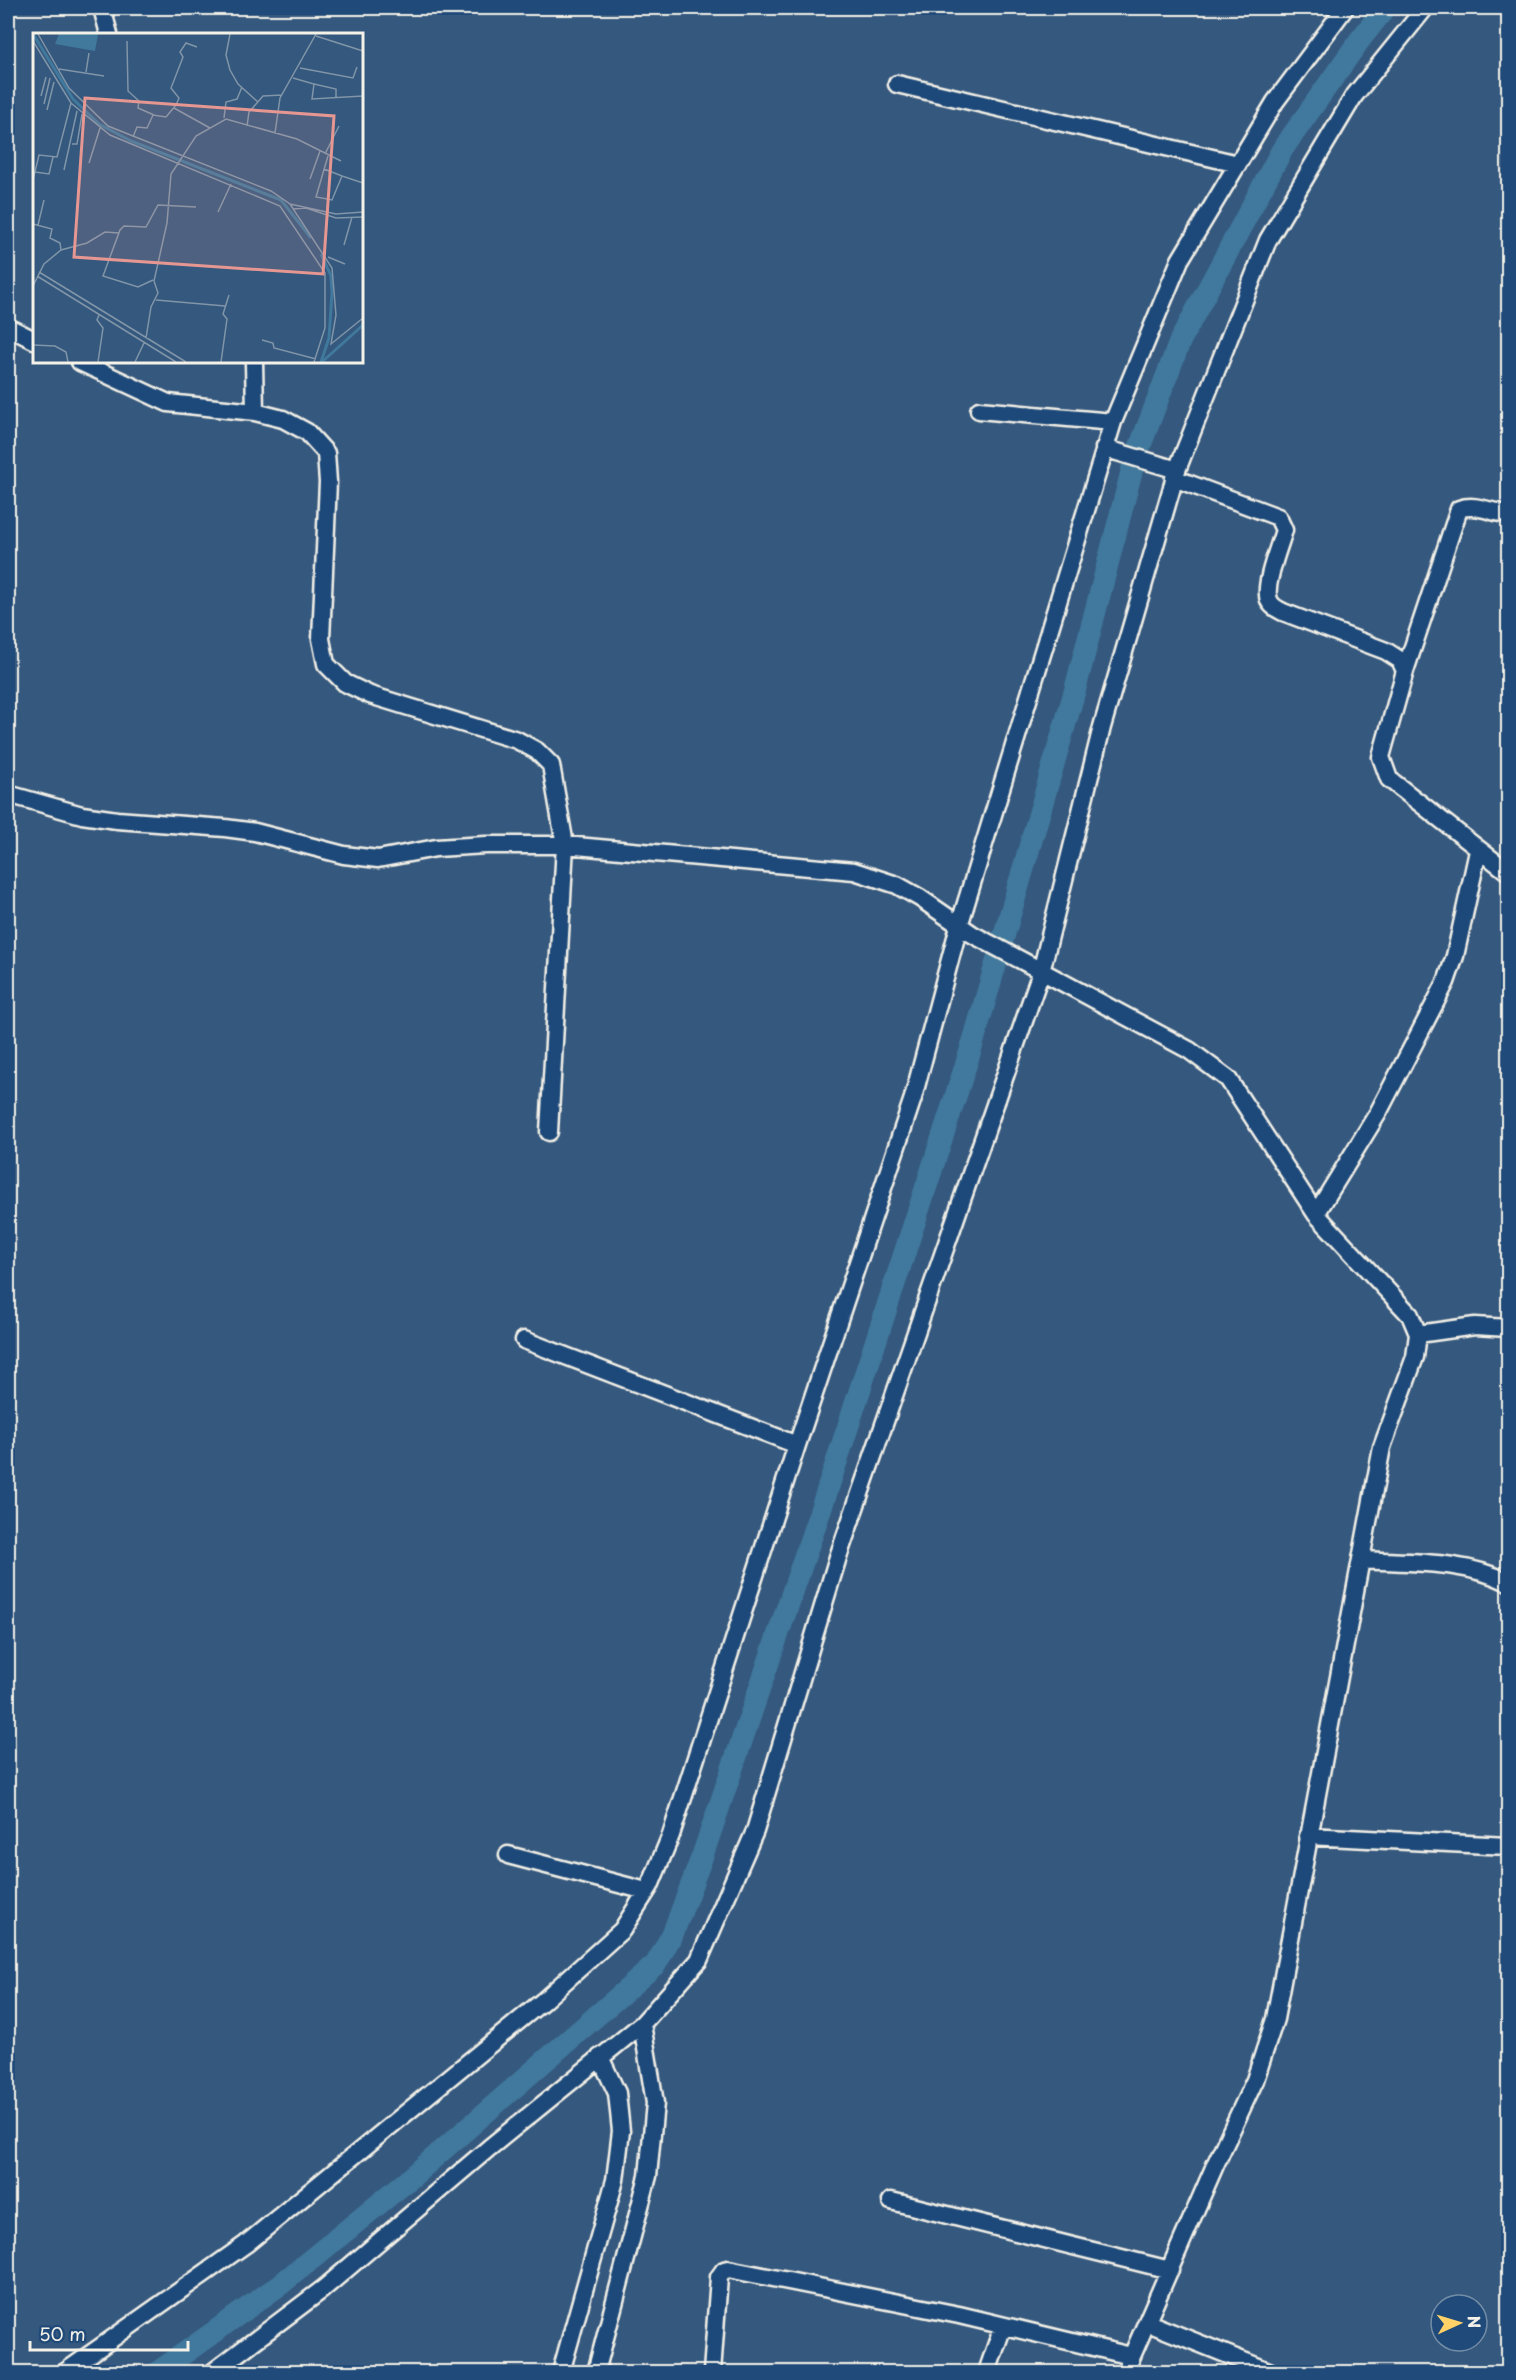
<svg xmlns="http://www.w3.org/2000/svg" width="1516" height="2380" viewBox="0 0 1516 2380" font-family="'Playpen Sans',sans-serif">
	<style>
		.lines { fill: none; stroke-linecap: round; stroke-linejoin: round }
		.canal { stroke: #41799d; stroke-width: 22 }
		.street-casing { stroke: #f4f1e8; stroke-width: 21 }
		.street { stroke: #1f4a7a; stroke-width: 16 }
		.inset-river { fill: none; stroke: #41799d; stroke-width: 3 }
		.inset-road { fill: none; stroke: #8195a8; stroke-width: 1.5 }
		.view { fill: #e69792; fill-opacity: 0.15; stroke: #e69792; stroke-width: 3 }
		.inset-edge { fill: none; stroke: #f4f1e8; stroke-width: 3 }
	</style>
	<rect width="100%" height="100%" fill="#35587e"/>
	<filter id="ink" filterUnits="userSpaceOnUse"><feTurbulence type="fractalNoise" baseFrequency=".0167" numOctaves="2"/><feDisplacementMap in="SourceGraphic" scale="12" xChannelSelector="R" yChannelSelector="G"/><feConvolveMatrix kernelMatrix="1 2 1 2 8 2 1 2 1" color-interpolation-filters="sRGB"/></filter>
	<g filter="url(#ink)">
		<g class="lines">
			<path class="canal" d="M158,2372L281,2284L413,2176L656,1964L673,1933L702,1857L827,1491L972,1046L1075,690L1134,462L1180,341L1282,150L1359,41L1385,8"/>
			<defs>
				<path id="street" d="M102,8L109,34
					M897,84L1238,164
					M8,327L34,340
					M80,362L168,403L255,412L283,419L307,432L326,453L328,482L321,639L326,664L345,683L370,695L517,740L537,751L551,765L565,845L549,1132
					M254,362L255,412
					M979,410L1113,422
					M1104,448L1177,470
					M1174,478L1278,517L1284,530C1280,545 1263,585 1269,600C1271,606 1277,609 1283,612L1386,651L1400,660L1405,671L1381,757L1389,779L1508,872
					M1405,671L1459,509C1477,503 1491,513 1508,514
					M8,794L82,815L117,820L225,828L255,832L344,855L378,859L436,848L486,845H565L854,871L897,885L920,898L972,934L1189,1050L1228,1079L1316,1214L1410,1315L1418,1334L1415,1357L1382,1447L1275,2019L1255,2080L1216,2163L1125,2372
					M1316,1214L1378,1113L1446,982L1455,956L1478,851
					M1418,1334L1475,1326L1508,1328
					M524,1340L797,1445
					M1361,1560C1410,1563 1464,1560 1508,1582
					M1308,1836L1508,1846
					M508,1855L646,1891
					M891,2201L1170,2270
					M1148,2323L1271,2372
					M65,2372L246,2244L543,2001L622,1930L650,1886L671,1835L797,1445L913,1098L959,926L1113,422L1180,260L1275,102L1345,8
					M213,2372L323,2289L489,2148L642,2024L699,1960L755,1831L838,1557L1041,972L1102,727L1177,470L1268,240L1354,96L1425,8
					M561,2372L615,2180L621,2131L617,2093L600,2057
					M596,2372L648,2176L655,2103L642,2024
					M712,2372L719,2277L724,2270L728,2269L959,2315L1131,2356
					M987,2372L1003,2326"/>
			</defs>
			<use href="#street" class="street-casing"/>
			<use href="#street" class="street"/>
		</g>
	</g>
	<g transform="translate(33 33)">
		<rect width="330" height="330" fill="#35587e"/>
		<path d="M26,1H65L62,18L22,11Z" fill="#41799d"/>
		<path class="inset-river" d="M0,1L40,66L66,91L98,108L248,167L278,205M288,329L296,305L299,260L298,243L288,221M289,329L330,292"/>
		<path class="inset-road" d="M5,1L36,55L75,93L238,158L257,171L299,235L303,282L298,311L330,285M197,1L193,22L197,37L205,51L225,69M283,3L330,18M0,8L38,70L77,102L247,173L292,240V295L281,329M94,8L95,58L106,68L105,75L121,82M267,35L320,45L324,34M26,36L71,43M53,39L56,20M260,45L281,51L279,66L330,63M281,51L303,56V64M8,63L13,44M11,71L17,45M141,75L177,95M14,77L21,49M191,85L193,69L204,66L209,54M214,93L216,79L230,63L249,62M242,100L247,65L283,1M100,104L104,94L114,95L120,82L133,84L143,72L146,65L138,55L150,24L147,19L153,10L164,14M39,111H44L49,81M292,121L306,93M56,130L67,95M291,136L309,143L299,167L283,164L290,140L295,123M31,137L44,78M2,139L16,141L20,124M309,143L330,150M277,146L287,118M0,147L6,122L24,124L38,70M257,171L303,181L330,179M260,176L273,175L303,185L330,184M185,179L198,151M0,191L19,196L17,205L27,210L28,217M5,192L11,167M311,212L319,184M295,224L312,231M6,239L153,329M4,243L143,329M120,247L105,254L70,243L87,197L91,193L113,194L125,172L163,174M0,253L11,231L28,217L54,210L72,199L86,200M123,267L192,273M113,305L118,274L125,260L121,248L134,190L138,141L163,103L193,86L264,106L308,128M229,307L240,310L241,315L283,326M0,312L22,313L33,319L35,329M65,329L70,295L64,287L66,282M102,329L111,310M188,329L194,286L190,281L196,262"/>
		<path class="view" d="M52,65L301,83L290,241L41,224Z"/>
		<rect width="330" height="330" class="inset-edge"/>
	</g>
	<rect width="1516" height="2380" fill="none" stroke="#1f4a7a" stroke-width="30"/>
	<rect x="15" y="15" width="1486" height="2350" fill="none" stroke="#f4f1e8" stroke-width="2" filter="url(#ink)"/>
	<g transform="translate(1459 2323) rotate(86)"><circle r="28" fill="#1f4a7a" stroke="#748da6" stroke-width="1.5"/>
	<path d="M0-4.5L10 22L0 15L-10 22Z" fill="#ffd166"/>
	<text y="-9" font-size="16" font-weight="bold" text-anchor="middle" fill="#f4f1e8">N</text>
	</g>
	<path d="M30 2341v9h158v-9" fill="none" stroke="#f4f1e8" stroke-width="3"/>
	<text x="39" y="2341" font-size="18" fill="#f4f1e8" stroke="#1f4a7a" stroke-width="4.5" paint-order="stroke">50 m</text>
</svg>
